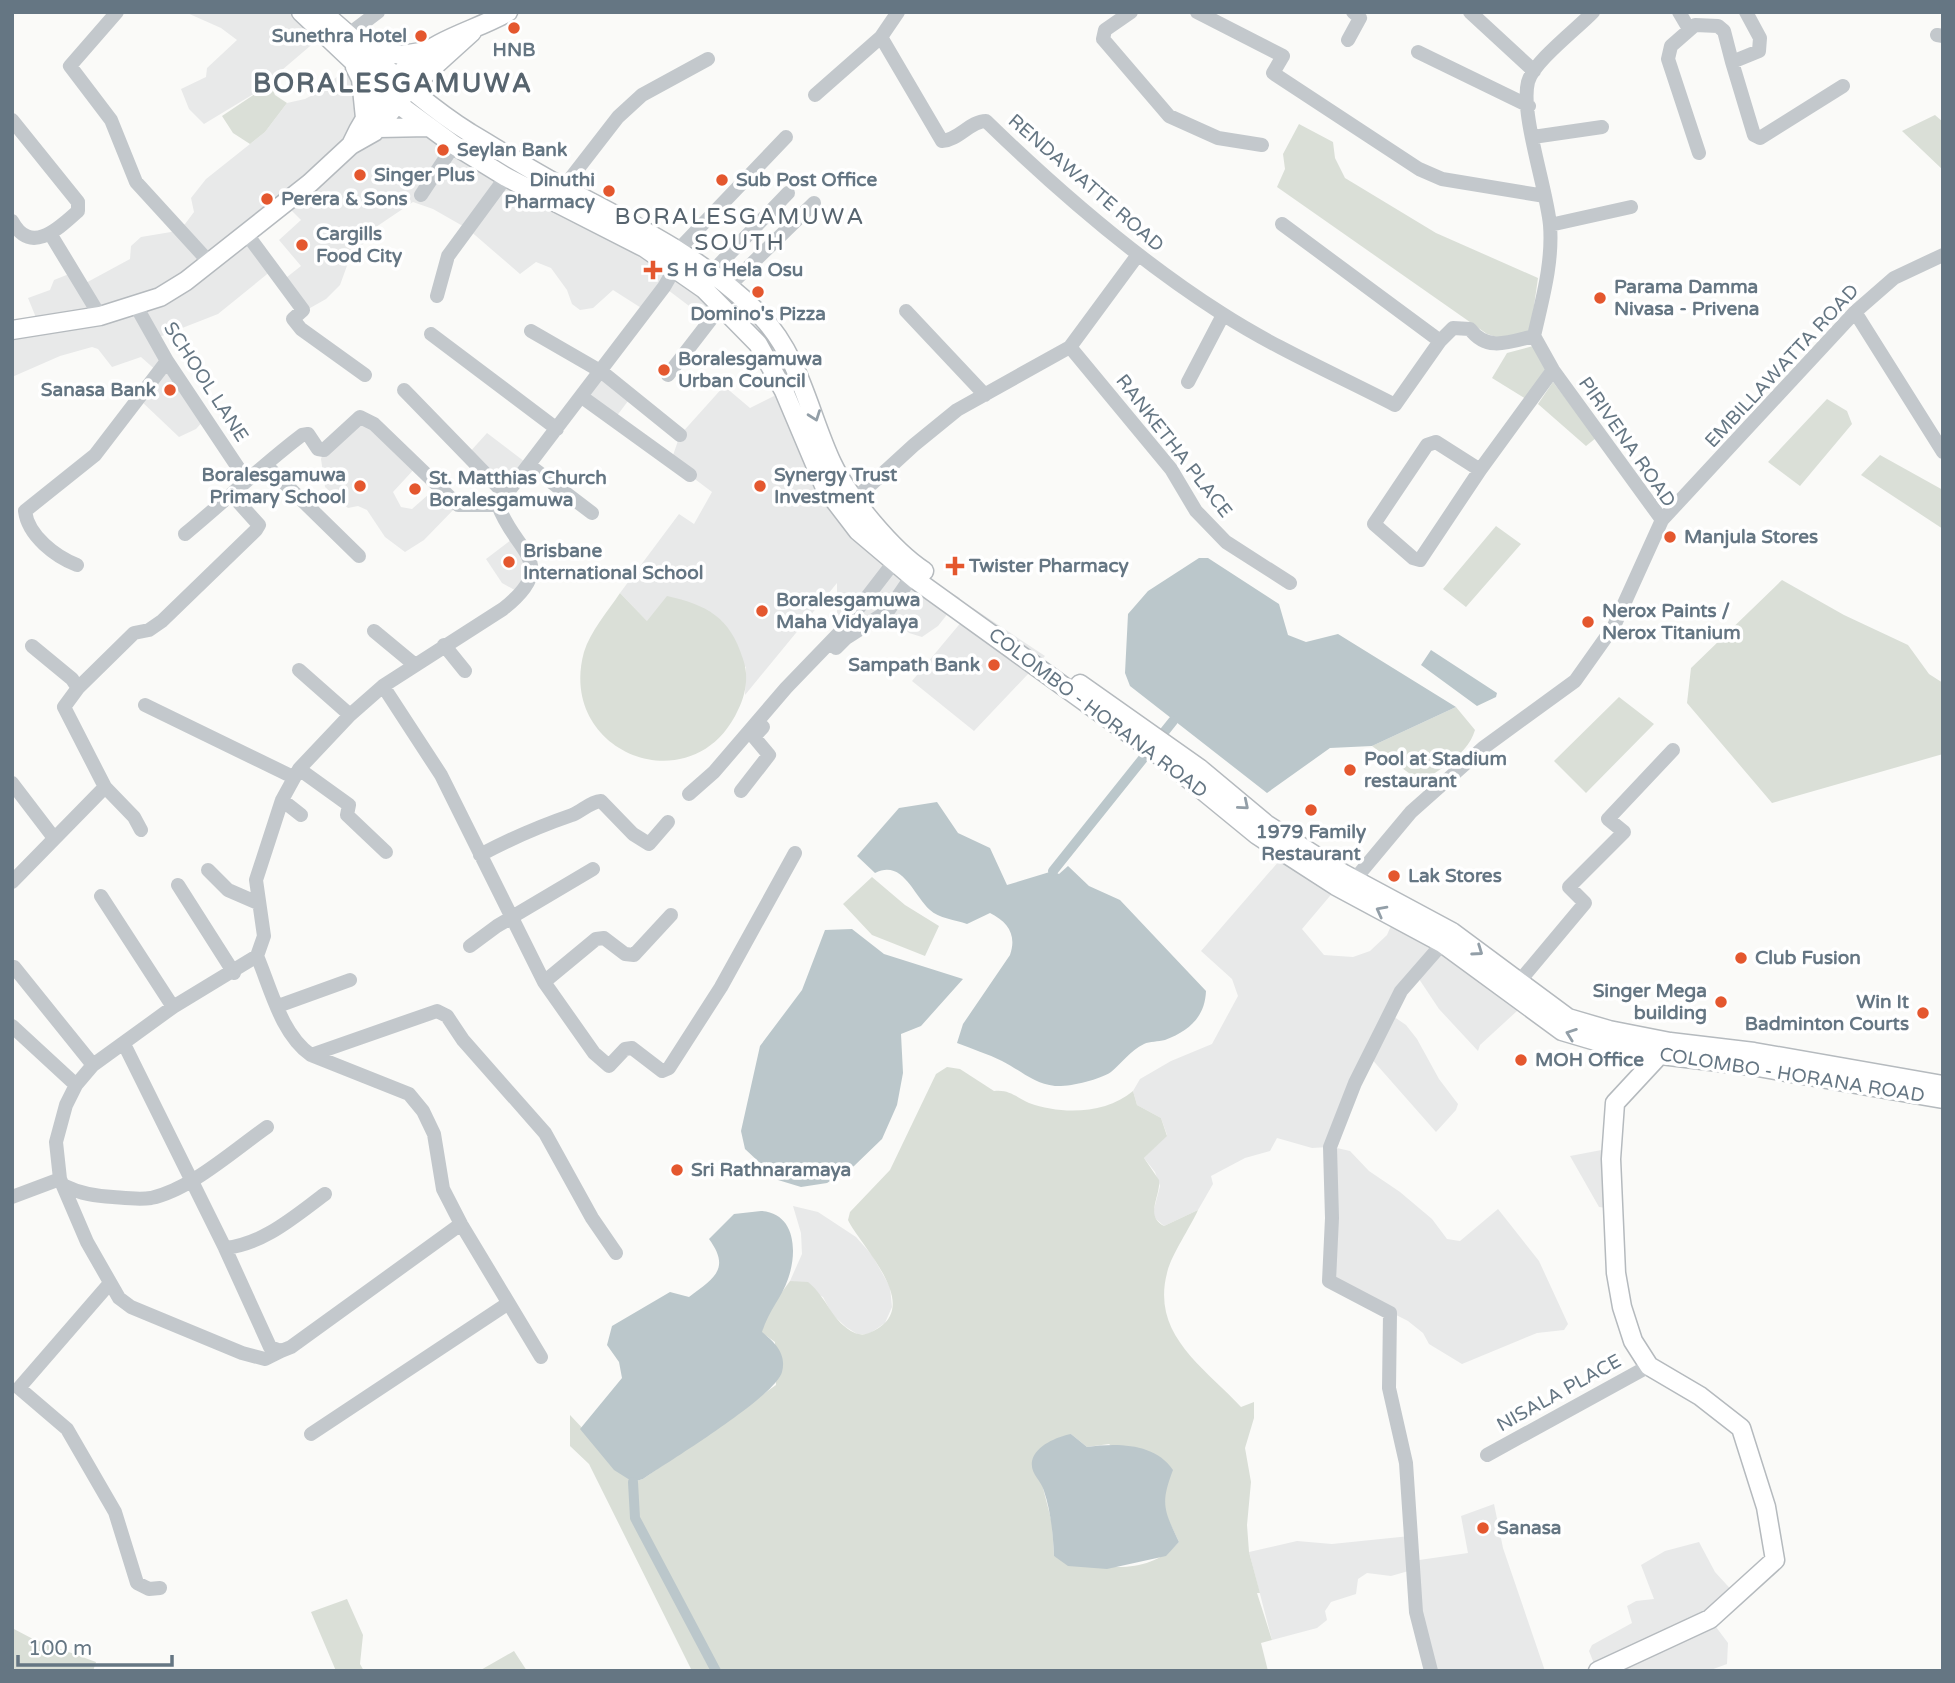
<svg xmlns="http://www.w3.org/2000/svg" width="1955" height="1683" viewBox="0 0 1955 1683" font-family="'Varela Round',sans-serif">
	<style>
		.built { fill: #e8e9e9 }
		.green { fill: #dadfd7; fill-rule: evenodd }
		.water { fill: #bbc7cb }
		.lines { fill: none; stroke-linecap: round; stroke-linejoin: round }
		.canal { stroke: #bbc7cb; stroke-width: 10 }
		.major-casing { stroke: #b5babe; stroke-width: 21 }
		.minor { stroke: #c3c8cc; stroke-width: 14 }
		.major { stroke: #fff; stroke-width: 18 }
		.oneway { stroke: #939fa8 }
		.poi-dot { fill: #e4572e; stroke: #fff; stroke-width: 2.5 }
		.labels { text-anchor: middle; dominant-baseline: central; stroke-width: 7; stroke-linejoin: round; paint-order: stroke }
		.poi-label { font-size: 19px; font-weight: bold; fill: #657683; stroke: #fff; text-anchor: start }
		.street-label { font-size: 19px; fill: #657683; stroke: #fff }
		.quarter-label { font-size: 23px; letter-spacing: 2px; fill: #57646e; stroke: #fff }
		.district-label { font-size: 26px; font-weight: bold; letter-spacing: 2px; fill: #57646e; stroke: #fff }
	</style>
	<rect width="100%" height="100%" fill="#fafaf8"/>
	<path class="built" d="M185,12H301L323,35L275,76L270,84L204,124L189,109L181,89L206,77L207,68L237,40L221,28Z
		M348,66L371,134L429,127L645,248L722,305L709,321L664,287L646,311L613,290L593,308L580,310L572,304L567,290L551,268L536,262L520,274L468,229L433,209L413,202L376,227L348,263L340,285L326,299L303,312L282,281L301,266L279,240L301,220L285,204L246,233L273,268L266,275L218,314L154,339L205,419L196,429L179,437L140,400L159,373L141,357L112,367L98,349L92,347L60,356L12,377V320L15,329L39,325L28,298L50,290L54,280L74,272L82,285L130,259L131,246L141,237L171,232L185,224L194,212L191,198L206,179L265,132L287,103L305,99L324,89Z
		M602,372L631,397L613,421L582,397Z
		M724,386L750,408L784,391L818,473L918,573L960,598L938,626L922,637L909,633L900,624L896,627L883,615L837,630V583L745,695L746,667L647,621L620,593L679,514L694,524L712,492L671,461L680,435Z
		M360,417L417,466L393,492L401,507L412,509L438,486L458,505L424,540L405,552L385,537L367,510L358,506L348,508L325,487L321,459L324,450Z
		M487,433L529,465L505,493L468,454Z
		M515,537L529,553L520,593L502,583L486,559Z
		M973,608L1045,656L974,731L912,681Z
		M1292,846L1346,877L1302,929L1324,955L1353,957L1370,951L1387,935L1400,905L1529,1000L1480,1045L1478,1051L1439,1009L1415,973L1390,1014L1406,1025L1417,1039L1439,1079L1458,1104L1456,1110L1436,1132L1369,1056L1337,1148L1350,1151L1369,1171L1400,1192L1432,1219L1447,1239L1460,1241L1498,1209L1539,1261L1568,1324L1564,1330L1537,1333L1462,1364L1429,1344L1423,1333L1408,1321L1329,1281V1147L1312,1148L1277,1138L1270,1151L1245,1158L1211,1176L1213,1184L1198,1210L1164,1226L1156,1219L1153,1213L1160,1186L1155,1172L1144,1158L1167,1135L1161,1118L1137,1105L1133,1091L1140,1079L1171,1061L1212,1044L1238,996L1232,979L1201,951Z
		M1612,1148L1615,1209L1599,1207L1570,1156Z
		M793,1206L818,1212L856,1237L872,1255L890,1287L892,1307L885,1323L869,1334H857L846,1327L832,1314L823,1297L790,1281L802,1254L801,1233Z
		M1494,1504L1503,1548L1545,1671H1431L1412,1570L1391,1576L1367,1573L1358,1579L1356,1594L1331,1602L1325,1611L1327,1620L1317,1628L1272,1640L1249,1552L1297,1541L1332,1544L1410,1536L1412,1561L1468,1553L1461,1516Z
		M1699,1542L1715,1572L1736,1595L1710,1619L1728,1643L1727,1664L1708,1671H1597L1589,1651L1592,1645L1632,1623L1627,1606L1636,1601L1654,1599L1641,1565L1665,1551Z"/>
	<path class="green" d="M270,84L275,95L287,103L265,132L250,144L233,133L222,116Z
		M1935,115L1943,122V170L1902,131Z
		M1299,124L1333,142L1335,158L1345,178L1436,233L1538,278L1530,334L1503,339L1487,334L1277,187L1285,169L1283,154Z
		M1533,346L1546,368L1526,399L1492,378L1507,353Z
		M1553,382L1596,438L1586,446L1538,404Z
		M1827,399L1847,411L1852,424L1800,486L1768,462Z
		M1880,455L1943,490V529L1861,475Z
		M1496,526L1521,544L1466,607L1443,589Z
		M1782,580L1844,615L1908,645L1929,674L1943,683V754L1772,803L1687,703L1691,668Z
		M620,593L647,621L667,596C707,605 730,617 743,659C749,676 746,694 738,710C694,806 556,754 584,652C590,632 608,611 620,593Z
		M1619,697L1654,724L1586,793L1554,761Z
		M1456,707L1475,730C1468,754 1441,769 1421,782L1372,746Z
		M872,877L905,905L939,926L925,956L872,935L843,904Z
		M947,1067L960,1069L994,1091C1009,1089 1016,1097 1029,1103C1062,1115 1106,1114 1133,1091L1137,1105L1161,1118L1167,1136L1144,1158L1159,1180C1161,1196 1144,1216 1164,1226L1198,1210C1190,1228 1171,1255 1167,1273C1151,1335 1204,1367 1241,1407L1254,1402V1418L1245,1448L1251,1482L1247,1525L1249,1552L1260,1593H1257L1272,1640L1261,1643L1268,1671H692L589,1464L570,1446V1415L633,1482L643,1479L776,1385L775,1342L761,1332L768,1311L790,1281L808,1282C827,1297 832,1323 855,1333C865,1337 872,1332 880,1327C918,1301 860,1245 848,1220L850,1212L890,1170L936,1074ZM1071,1434L1087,1447L1109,1444L1165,1490V1513L1179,1542C1145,1579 1097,1567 1054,1556L1052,1523L1043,1488Z
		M347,1599L363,1635L360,1664L364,1671H336L311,1612Z
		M12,1628L33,1639L96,1662L93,1671H12Z
		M514,1651L527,1671H479Z"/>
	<path class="water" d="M1199,558H1208L1279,604L1288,635L1306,642L1338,634L1456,707L1372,746L1330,748L1267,793L1130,686L1125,673L1128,614L1148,591Z
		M1431,650L1497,693L1496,697L1477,706L1421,665Z
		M937,802L958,833L990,848L1007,885L1053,871L1059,874L1068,866L1089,886L1120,900L1206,991C1205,1017 1189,1031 1165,1040C1158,1042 1150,1041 1144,1044C1130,1051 1122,1063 1111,1072C1099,1080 1070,1087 1055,1086C1034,1084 1020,1070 1002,1061C988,1054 972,1049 957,1043L963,1024L1010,955C1017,935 1008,922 990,913L967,924C956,920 938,918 930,910C913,895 903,859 875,873L857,856L899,808Z
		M852,929L884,954L963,979L921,1026L901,1034L903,1073L897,1105L882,1139L854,1166L827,1183L801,1187L778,1180L745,1149L741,1131L760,1046L802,990L825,930Z
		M761,1211C795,1213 798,1251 788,1279C782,1297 769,1310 762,1332C774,1342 787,1353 782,1372C776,1396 668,1462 643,1479L633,1482L614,1470L580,1429L622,1378L619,1362L607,1345L612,1326L670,1292L689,1297C714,1278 731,1269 709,1239L734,1214Z
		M1071,1434L1087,1447C1117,1443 1155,1443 1173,1470C1160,1504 1164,1510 1179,1542L1166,1556L1107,1569L1068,1566L1054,1556C1053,1534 1051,1512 1044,1491C1041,1480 1030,1474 1032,1461C1036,1445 1057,1437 1071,1434Z"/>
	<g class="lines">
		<path class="canal" d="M1053,871L1173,721
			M633,1482L635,1518L716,1671"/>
		<defs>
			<path id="major" d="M301,12L398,104L454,145L506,177L645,248L704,289L758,344L784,391L825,488L858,531L916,580L1163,758L1257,835L1336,886L1442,943L1562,1031L1606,1044L1661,1055L1752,1066L1943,1099
				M322,12C371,53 416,99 470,133C502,152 534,172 566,189C635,226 706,259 761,316C800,357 809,414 832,463C848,497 893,551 924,571
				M365,49L402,55L427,51
				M355,67L361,79L365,118
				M378,128L429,127
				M351,145C368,107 401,64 439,44C461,32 485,25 508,12
				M12,330L100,316L160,297L186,281L310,183L351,145L374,132L409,89L472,32
				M1080,684L1199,768L1266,824L1344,874L1452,932L1568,1018L1609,1030L1670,1042L1754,1052L1943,1085
				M1598,1671L1710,1619L1775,1560L1766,1507L1741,1428L1700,1396L1649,1366L1633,1341L1622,1307L1616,1273L1611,1159L1615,1103L1666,1048"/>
		</defs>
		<use href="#major" class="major-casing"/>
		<path class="minor" d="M117,12L70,66L111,120L136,182L210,263
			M898,12L881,37L942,141C959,140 970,121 986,121C1059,192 1135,258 1221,313C1275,348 1337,375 1395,405L1440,341L1453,328L1470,329C1487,352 1509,342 1534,336
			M1131,12L1105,30L1103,39L1169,116L1218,138L1262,145
			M1197,12L1283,56L1273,73L1419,169L1442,179L1545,196
			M1470,12L1534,71
			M1679,12L1689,29
			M349,34L378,12
			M1937,35L1943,36
			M1348,40L1360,18L1353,12
			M1418,52L1529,106
			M1732,62L1754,135L1760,138L1843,86
			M815,95L881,37
			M12,120L78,202V211C59,228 31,256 12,221
			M1533,137L1602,127
			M1699,153L1668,59L1671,46L1695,25L1718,26L1724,31L1732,62L1759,51L1760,38L1746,12
			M563,188L618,117L642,95L708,59
			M421,195L454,145
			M1282,224L1440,341
			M1550,225L1631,207
			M246,233L303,310L293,319L301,329L365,375
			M51,235L100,316
			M711,273L788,193
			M728,287L814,203
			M437,296L448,256L506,177
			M136,306L167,361L245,478
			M906,311L985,395
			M1855,312L1943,452
			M531,331L602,372L680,435
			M431,334L557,429
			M1070,347L1171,469L1196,511L1226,542L1290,583
			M668,375L722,305
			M1188,382L1223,315
			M404,390L505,494
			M582,397L690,475
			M529,465L592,513
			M267,466L359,556
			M1480,470L1420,560L1413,558L1374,524L1427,445L1436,442L1480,470L1553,370
			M855,499L914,445L957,410L1070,347L1137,256
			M1662,520L1855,312L1894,278L1943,255
			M185,534C225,501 261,466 302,435L308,434L318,449L324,450L360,417L374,424L458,505H498
			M77,565C56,557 28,536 25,511L95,455L167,361
			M374,631L415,665
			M444,645L465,671
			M32,646L72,679L78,688L64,707L105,787L134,817L141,830
			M836,648L846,638L888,611L912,576
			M299,670L350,715
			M383,686L441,775L544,982L594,1053L609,1066L625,1049L632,1048L662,1071L669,1068L721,987L795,853
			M78,688L134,633L149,630L162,621L256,530L259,525L232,495
			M145,705L293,777
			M299,769L349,805L347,815L386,852
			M12,783L54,838
			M741,791L769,755L754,737L763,727
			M689,794L714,772L786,688L840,632L894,562
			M282,800L301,815
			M480,855C510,839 540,826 572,815C582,811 590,802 601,801L633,834L649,844L668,822
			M208,870L228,890L258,903
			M12,882L105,787
			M178,885L234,973
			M1352,888L1355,879L1411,812L1483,748L1575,681L1614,626L1662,520L1553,370L1534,336C1542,300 1553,263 1550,225C1547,190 1520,113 1528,82C1533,62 1578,28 1593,12
			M101,896L173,1007
			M470,946L497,926L593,869
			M257,956C271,989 281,1034 311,1055L437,1011L447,1016L463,1040L545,1133L592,1218L616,1253
			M14,967L93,1065
			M544,982L596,939L604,938L625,954L634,955L671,915
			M1518,983L1585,903L1569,887L1624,832L1608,819L1673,750
			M278,1006L350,980
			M12,1026L76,1085
			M124,1044L225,1248L270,1347L281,1351L291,1347L461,1224L541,1357
			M311,1055L409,1094L423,1111L434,1134L443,1189L461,1224
			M65,1186C81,1194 96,1196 113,1197C125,1198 139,1200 151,1198C190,1190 234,1150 267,1127
			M12,1197L60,1179
			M225,1248C264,1244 295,1216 325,1194
			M110,1283L19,1388L67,1429L115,1512L137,1583L149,1589L160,1588
			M281,1351L265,1359L242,1353L131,1307L119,1298L87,1242L60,1179L56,1142L66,1105L76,1085L93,1065L173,1007L257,956L264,936L256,880L282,800L299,769L350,715L383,686L503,609C561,563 515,553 498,505L664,287L675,268L679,249L786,137
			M311,1434L507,1304
			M1487,1455L1649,1366
			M1431,1671L1416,1612L1406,1463L1389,1388L1390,1313L1329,1281L1332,1218L1330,1147L1355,1083L1401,991L1449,936"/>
		<use href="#major" class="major"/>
	</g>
	<defs><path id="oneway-chevron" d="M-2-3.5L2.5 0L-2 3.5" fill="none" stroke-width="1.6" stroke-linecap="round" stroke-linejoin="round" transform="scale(1.75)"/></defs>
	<g class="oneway">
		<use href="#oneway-chevron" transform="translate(815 416) rotate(70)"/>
		<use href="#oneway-chevron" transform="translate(1244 805) rotate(40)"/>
		<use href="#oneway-chevron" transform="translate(1381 911) rotate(-152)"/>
		<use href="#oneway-chevron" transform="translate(1478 951) rotate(35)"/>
		<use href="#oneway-chevron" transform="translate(1571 1034) rotate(-160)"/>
	</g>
	<g class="poi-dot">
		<circle cx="514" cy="28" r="7"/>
		<circle cx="421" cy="36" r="7"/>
		<circle cx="443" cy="150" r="7"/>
		<circle cx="360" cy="175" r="7"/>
		<circle cx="722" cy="180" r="7"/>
		<circle cx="609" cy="191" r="7"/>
		<circle cx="267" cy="199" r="7"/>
		<circle cx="302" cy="245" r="7"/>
		<path d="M649.5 259.5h7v7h7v7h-7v7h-7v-7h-7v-7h7z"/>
		<circle cx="758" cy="292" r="7"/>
		<circle cx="1600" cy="298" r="7"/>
		<circle cx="664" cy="370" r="7"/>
		<circle cx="170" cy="390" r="7"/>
		<circle cx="360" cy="486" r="7"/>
		<circle cx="760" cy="486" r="7"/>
		<circle cx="415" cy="489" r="7"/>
		<circle cx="1670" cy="537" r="7"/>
		<circle cx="509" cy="562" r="7"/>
		<path d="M951.5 555.5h7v7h7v7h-7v7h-7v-7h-7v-7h7z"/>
		<circle cx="762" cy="611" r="7"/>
		<circle cx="1588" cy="622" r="7"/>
		<circle cx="994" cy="665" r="7"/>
		<circle cx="1350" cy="770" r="7"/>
		<circle cx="1311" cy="810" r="7"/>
		<circle cx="1394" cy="876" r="7"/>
		<circle cx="1741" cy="958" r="7"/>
		<circle cx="1721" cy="1002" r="7"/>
		<circle cx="1923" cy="1013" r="7"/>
		<circle cx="1521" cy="1060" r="7"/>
		<circle cx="677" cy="1170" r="7"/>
		<circle cx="1483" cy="1528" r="7"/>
	</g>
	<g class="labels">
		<g class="poi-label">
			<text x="407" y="36" text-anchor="end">Sunethra Hotel</text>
			<text x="514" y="50" text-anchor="middle">HNB</text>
			<text x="457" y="150">Seylan Bank</text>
			<text x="374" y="175">Singer Plus</text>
			<text x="595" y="180" text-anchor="end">Dinuthi<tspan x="595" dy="22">Pharmacy</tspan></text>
			<text x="736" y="180">Sub Post Office</text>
			<text x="281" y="199">Perera &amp; Sons</text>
			<text x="316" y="234">Cargills<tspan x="316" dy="22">Food City</tspan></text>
			<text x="667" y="270">S H G Hela Osu</text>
			<text x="1614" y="287">Parama Damma<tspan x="1614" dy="22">Nivasa - Privena</tspan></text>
			<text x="758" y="314" text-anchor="middle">Domino's Pizza</text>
			<text x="678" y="359">Boralesgamuwa<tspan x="678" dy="22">Urban Council</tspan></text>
			<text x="156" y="390" text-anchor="end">Sanasa Bank</text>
			<text x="346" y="475" text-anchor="end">Boralesgamuwa<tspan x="346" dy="22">Primary School</tspan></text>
			<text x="774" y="475">Synergy Trust<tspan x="774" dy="22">Investment</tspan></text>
			<text x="429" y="478">St. Matthias Church<tspan x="429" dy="22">Boralesgamuwa</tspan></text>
			<text x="1684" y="537">Manjula Stores</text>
			<text x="523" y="551">Brisbane<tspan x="523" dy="22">International School</tspan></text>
			<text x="969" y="566">Twister Pharmacy</text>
			<text x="776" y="600">Boralesgamuwa<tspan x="776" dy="22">Maha Vidyalaya</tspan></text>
			<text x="1602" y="611">Nerox Paints /<tspan x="1602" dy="22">Nerox Titanium</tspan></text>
			<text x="980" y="665" text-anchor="end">Sampath Bank</text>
			<text x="1364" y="759">Pool at Stadium<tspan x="1364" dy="22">restaurant</tspan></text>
			<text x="1311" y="832" text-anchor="middle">1979 Family<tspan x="1311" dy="22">Restaurant</tspan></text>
			<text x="1408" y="876">Lak Stores</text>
			<text x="1755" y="958">Club Fusion</text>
			<text x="1707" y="991" text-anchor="end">Singer Mega<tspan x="1707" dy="22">building</tspan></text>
			<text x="1909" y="1002" text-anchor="end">Win It<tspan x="1909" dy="22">Badminton Courts</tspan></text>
			<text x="1535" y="1060">MOH Office</text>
			<text x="691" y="1170">Sri Rathnaramaya</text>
			<text x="1497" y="1528">Sanasa</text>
		</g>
		<g class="street-label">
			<text transform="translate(1086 183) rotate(41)">RENDAWATTE ROAD</text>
			<text transform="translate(1782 366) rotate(-47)">EMBILLAWATTA ROAD</text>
			<text transform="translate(206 382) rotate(57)">SCHOOL LANE</text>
			<text transform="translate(1627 442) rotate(55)">PIRIVENA ROAD</text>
			<text transform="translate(1174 446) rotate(52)">RANKETHA PLACE</text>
			<text transform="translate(1098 713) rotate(37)">COLOMBO - HORANA ROAD</text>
			<text transform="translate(1792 1075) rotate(9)">COLOMBO - HORANA ROAD</text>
			<text transform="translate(1559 1393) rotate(-29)">NISALA PLACE</text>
		</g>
		<g class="quarter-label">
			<text x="740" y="217">BORALESGAMUWA<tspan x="740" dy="26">SOUTH</tspan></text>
		</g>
		<g class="district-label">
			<text x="393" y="83">BORALESGAMUWA</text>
		</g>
	</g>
	<rect width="1955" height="1683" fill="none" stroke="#657683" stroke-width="28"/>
	<path d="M18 1655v10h154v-10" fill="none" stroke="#657683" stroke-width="3.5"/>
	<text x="28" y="1655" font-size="21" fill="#657683" stroke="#ffffff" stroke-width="5" paint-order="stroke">100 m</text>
</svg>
